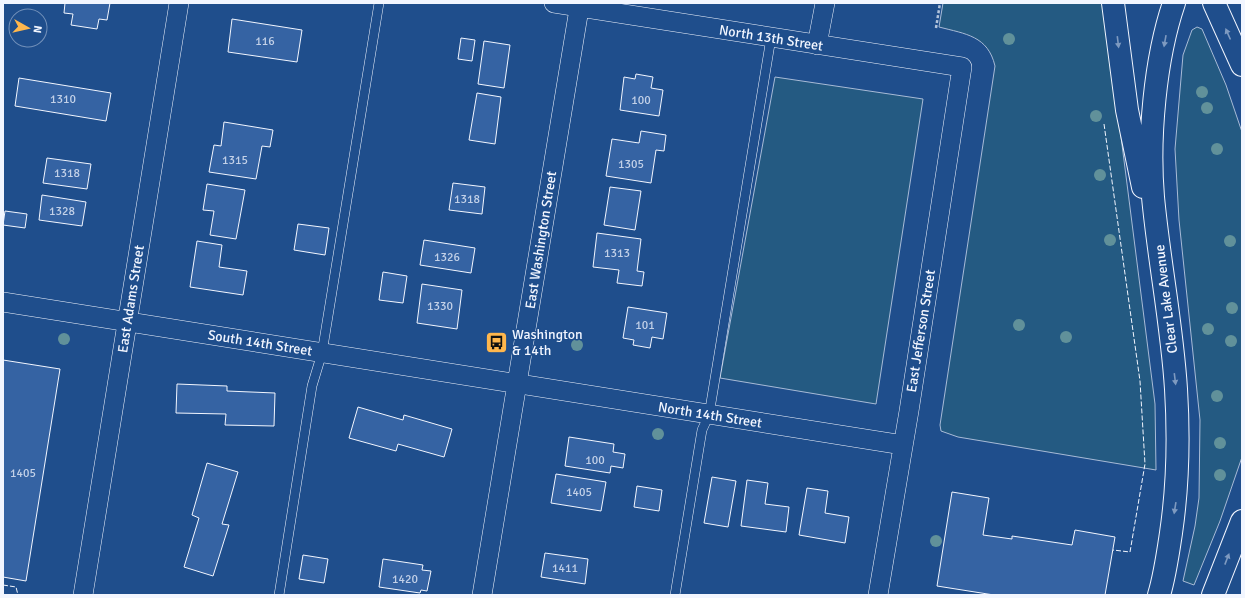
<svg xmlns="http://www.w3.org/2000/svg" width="1245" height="598" viewBox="0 0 1245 598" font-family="Signika,sans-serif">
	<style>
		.green { fill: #245a82; stroke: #a8bbd7 }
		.building { fill: #3563a3; stroke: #f2f6ff }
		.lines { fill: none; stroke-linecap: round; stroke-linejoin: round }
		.lane-casing { stroke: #f2f6ff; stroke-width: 10 }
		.street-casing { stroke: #f2f6ff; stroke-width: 20 }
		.primary-casing { stroke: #f2f6ff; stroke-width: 24 }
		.path { stroke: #b3c4dc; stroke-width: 2.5; stroke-dasharray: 3 2; stroke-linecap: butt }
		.lane { stroke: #1f4e8c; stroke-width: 9 }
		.street { stroke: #1f4e8c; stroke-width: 19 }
		.primary { stroke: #1f4e8c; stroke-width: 22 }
		.fence { stroke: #f2f6ff; stroke-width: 1; stroke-dasharray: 5 2; stroke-linecap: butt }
		.tree { fill: #61919a }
		.oneway { fill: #7e9ac0 }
		.labels { text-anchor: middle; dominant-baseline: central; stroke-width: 3; stroke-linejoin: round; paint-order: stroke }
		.number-label { font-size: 12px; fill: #c3d1e8 }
		.street-label { font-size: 14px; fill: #f2f6ff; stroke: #1f4e8c }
		.poi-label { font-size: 14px; fill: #f2f6ff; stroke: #1f4e8c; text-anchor: start }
	</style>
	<rect width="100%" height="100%" fill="#1f4e8c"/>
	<path class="green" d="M943,3H1104L1155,404L1156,470L958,437L941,431L940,425L995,66C988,36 966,34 939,27Z
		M1197,27L1202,29L1226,85L1242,132V457L1220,521L1194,585L1183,581L1195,526L1199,498L1200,420L1179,220L1175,149L1183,55L1192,30Z
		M775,77L923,99L876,404L720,378Z"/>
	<path class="building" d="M65,3H110L107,20L99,19L97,29L71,25L73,14L64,13Z
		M232,19L302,30L297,62L228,52Z
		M461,38L475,40L472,61L458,59Z
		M484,41L510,45L504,88L478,84Z
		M636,74L653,77L651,88L663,90L659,116L620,110L624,77L635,79Z
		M19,78L111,93L106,121L15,106Z
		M477,93L501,97L495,144L469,140Z
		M224,122L273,130L270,147L262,146L256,179L209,172L214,145L221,146Z
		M641,131L666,135L664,151L656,150L651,183L606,176L612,139L639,143Z
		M47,158L91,164L87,189L43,183Z
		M453,183L485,187L482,214L449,210Z
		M207,184L245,190L236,239L210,235L214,211L203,210Z
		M610,187L641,191L635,230L604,225Z
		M42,195L86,202L82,226L39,220Z
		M5,211L27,214L25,228L3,225Z
		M298,224L329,228L325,255L294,250Z
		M597,233L641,239L637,271L644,272L642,286L617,283L619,270L593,267Z
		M424,240L475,248L471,273L420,265Z
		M197,241L222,245L219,267L247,271L243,295L190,287Z
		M383,272L407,276L403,303L379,300Z
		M422,284L462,290L457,329L417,323Z
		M628,307L667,313L663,339L652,337L650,348L633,345L634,340L623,338Z
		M3,360L60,369L26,581L3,577Z
		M177,384L227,386V391L275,393L274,426L225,425L226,414L176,413Z
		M358,407L403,420L404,415L452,429L444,457L398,444L396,451L349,438Z
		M569,437L614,444L613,452L625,454L623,468L611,466L610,473L565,466Z
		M207,463L238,472L222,524L229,525L213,576L184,567L199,518L192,515Z
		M556,474L606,482L601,511L551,503Z
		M712,477L736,481L728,527L704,523Z
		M747,480L768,483L765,504L789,507L786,532L741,526Z
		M637,486L662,490L659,511L634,507Z
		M807,488L828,491L825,513L849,517L845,543L799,535Z
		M952,492L989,498L983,535L1012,539V536L1072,545L1075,530L1115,537L1105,595H994L937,586Z
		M545,553L588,559L585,584L541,577Z
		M303,555L328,559L324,583L299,579Z
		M383,559L423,565L422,570L431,571L427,591L421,590L420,593L379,587Z"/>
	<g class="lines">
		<defs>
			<path id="lane" d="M279,595L312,386L322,353L379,3
				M675,595L702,430L709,415L771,38"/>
			<path id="street" d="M554,3L962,67L909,411L878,595
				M817,45L825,3
				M3,302L903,445
				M83,595L179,3
				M482,595L580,3"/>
			<path id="primary" d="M1113,3L1127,110L1143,187
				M1214,3L1242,65
				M1159,595C1165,575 1168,553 1171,533C1178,485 1179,437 1176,389C1172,325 1159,261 1153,197C1148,138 1155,59 1174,3
				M1213,595L1242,521"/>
		</defs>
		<use href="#lane" class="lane-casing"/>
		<use href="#street" class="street-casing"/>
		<use href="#primary" class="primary-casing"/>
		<path class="path" d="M936,28L940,3"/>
		<use href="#lane" class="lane"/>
		<use href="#street" class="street"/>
		<use href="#primary" class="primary"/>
		<path class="fence" d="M1104,124L1140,381L1145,464L1130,552L1113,550
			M3,585L16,587L18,595"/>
	</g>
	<g class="tree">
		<circle cx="1009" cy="39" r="6"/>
		<circle cx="1202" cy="92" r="6"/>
		<circle cx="1207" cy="108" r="6"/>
		<circle cx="1096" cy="116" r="6"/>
		<circle cx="1217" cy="149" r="6"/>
		<circle cx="1100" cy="175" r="6"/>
		<circle cx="1110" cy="240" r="6"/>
		<circle cx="1230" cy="241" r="6"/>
		<circle cx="1232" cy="308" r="6"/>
		<circle cx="1019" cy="325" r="6"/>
		<circle cx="1208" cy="329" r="6"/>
		<circle cx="1066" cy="337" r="6"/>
		<circle cx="64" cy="339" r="6"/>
		<circle cx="1231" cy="341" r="6"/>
		<circle cx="577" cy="345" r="6"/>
		<circle cx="1217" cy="396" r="6"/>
		<circle cx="658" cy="434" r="6"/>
		<circle cx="1220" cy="443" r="6"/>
		<circle cx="1220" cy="475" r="6"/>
		<circle cx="936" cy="541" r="6"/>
	</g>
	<defs><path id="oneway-solid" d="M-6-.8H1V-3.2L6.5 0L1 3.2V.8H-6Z"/></defs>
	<g class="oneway">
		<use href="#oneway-solid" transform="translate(1228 34) rotate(-114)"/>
		<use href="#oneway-solid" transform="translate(1165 41) rotate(100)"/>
		<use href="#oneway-solid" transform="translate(1118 42) rotate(83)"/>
		<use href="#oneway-solid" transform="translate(1175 379) rotate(83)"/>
		<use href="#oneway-solid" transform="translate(1175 508) rotate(99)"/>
		<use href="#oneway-solid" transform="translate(1227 559) rotate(-69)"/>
	</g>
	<defs>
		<symbol id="bus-square" viewBox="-11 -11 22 22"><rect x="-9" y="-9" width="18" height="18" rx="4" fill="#ffb74d" stroke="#1f4e8c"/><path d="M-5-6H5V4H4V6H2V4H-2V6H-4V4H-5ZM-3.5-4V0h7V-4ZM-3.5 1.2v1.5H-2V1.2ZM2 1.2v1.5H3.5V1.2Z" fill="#111"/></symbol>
	</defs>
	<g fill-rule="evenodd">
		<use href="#bus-square" x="484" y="330" width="25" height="25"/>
	</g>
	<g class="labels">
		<g class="number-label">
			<text x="265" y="41">116</text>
			<text x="63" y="99">1310</text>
			<text x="641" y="100">100</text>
			<text x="235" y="160">1315</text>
			<text x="631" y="164">1305</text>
			<text x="67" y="173">1318</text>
			<text x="467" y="199">1318</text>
			<text x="62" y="211">1328</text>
			<text x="617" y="253">1313</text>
			<text x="447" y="257">1326</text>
			<text x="440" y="306">1330</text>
			<text x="645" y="325">101</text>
			<text x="595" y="460">100</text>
			<text x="23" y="473">1405</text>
			<text x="579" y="492">1405</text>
			<text x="565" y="568">1411</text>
			<text x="405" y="579">1420</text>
		</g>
		<g class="street-label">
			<text transform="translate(771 38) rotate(9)">North 13th Street</text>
			<text transform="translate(541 240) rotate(-81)">East Washington Street</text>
			<text transform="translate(131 299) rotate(-81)">East Adams Street</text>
			<text transform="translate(1166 299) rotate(-97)">Clear Lake Avenue</text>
			<text transform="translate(921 331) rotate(-81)">East Jefferson Street</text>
			<text transform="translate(260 343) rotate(9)">South 14th Street</text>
			<text transform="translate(710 415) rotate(9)">North 14th Street</text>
		</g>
		<g class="poi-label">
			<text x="512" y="334">Washington<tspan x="512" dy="16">&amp; 14th</tspan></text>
		</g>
	</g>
	<rect width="1245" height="598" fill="none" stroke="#f2f6ff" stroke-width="8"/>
	<g transform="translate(28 28) rotate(98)"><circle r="19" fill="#1f4e8c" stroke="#7391ba"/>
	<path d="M0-3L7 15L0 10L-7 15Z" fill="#ffb74d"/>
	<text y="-6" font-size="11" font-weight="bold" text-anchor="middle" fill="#f2f6ff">N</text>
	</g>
</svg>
